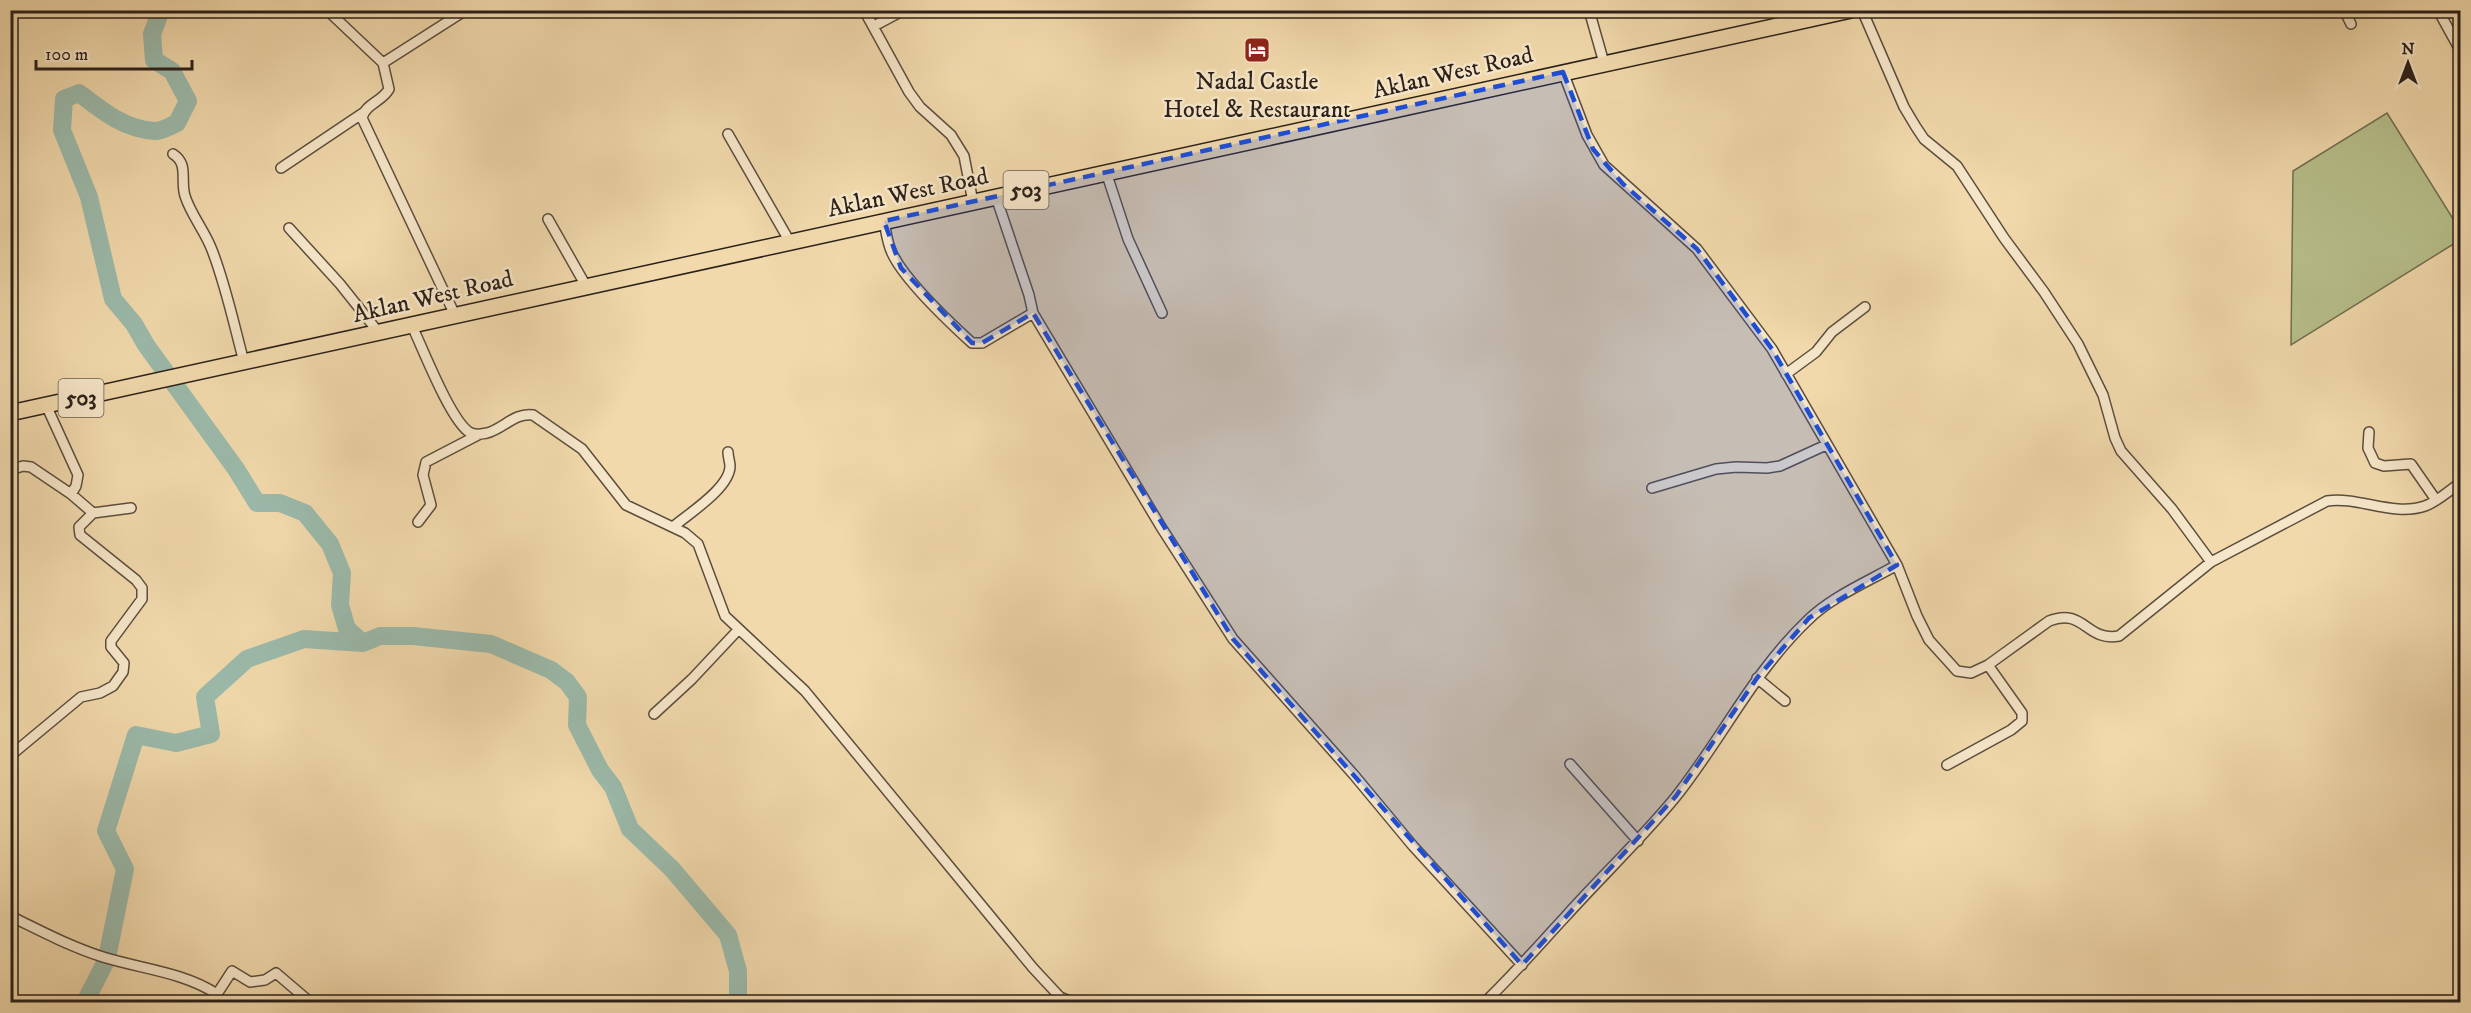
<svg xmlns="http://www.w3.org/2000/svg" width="2471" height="1013" viewBox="0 0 2471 1013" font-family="'IM FELL DW Pica',serif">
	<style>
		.green { fill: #b7c08c; stroke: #717053; stroke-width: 1.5 }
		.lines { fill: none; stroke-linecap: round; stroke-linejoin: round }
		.river { stroke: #9bbaab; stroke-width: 18 }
		.street-casing { stroke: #5c4e3e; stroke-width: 12 }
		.primary-casing { stroke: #2b201a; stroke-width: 18 }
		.street { stroke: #f6e6c9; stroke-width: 9 }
		.primary { stroke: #f1d9ac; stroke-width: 15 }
		.marked { fill: #1d4ed8; fill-opacity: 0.2; stroke: #1d4ed8; stroke-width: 4.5; stroke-dasharray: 12 8; stroke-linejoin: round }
		.labels { text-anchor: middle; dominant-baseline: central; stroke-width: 5; stroke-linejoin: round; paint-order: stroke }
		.shield { fill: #f6e6c9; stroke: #685b4e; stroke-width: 1.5 }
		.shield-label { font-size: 22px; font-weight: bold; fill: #2b201a }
		.street-label { font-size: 24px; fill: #2b201a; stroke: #f6e6c9 }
		.poi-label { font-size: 24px; fill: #2b201a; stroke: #f6e6c9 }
	</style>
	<rect width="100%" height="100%" fill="#f1d9ac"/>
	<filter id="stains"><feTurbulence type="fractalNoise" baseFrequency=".00333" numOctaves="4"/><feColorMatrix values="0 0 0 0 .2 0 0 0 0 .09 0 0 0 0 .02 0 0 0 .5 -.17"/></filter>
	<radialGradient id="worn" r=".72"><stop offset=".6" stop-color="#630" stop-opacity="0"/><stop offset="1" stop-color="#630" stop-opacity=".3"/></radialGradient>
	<path class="green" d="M2387,113L2460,230V240L2291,345L2293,171Z"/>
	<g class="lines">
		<path class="river" d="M161,10L152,34L154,60L172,71L188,101L177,123C170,126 162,131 155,131C125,130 101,110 79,93L64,99L62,130L89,197L113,299L134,324L146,345L236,469L257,503H280L305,513L330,544L342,573L340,605L347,629L363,643
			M108,953L125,869L106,831L136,735L176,743L211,734L205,697L247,659L304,639L363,643L380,636H413L491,644L551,670L567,682L578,697L577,725L600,770L613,787L630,829L672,869L728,935L738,971V1002
			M85,1002L105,963"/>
		<defs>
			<path id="street" d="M327,10L383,63L389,89C383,101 365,104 362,118L455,315
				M864,10L909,92L920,107L951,135L964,156L973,202
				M1589,10L1604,63
				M1862,10L1904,107L1916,127L1924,139L1957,166L2004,238L2044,292L2078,344L2103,395L2115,438L2121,451L2172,509L2211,562
				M2344,10L2351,24
				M2438,10L2460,50
				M874,26L904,10
				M383,63L466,10
				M1563,72L1587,135L1604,165L1697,249L1772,349L1897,565L1917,616L1929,640L1957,671L1971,673L1988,665L2049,621C2084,607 2086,642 2119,636L2211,562L2327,501C2358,496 2393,517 2425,506C2437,502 2450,490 2460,483
				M728,134L790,242
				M173,154C189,164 180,180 185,196C191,215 205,231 212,250C226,286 234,325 244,362
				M281,168L363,113
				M1106,172L1128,239L1162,313
				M996,197L1029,295L1033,313L1161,527L1233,639L1354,775L1413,846L1522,965
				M548,219L586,286
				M884,221C886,231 887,243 892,253C904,279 949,322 972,343H982L1033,313
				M289,228L340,284L379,333
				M412,326C423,349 450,419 469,432C475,436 481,434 487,433C503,429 515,412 533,415L582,449L626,505L685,533L698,544L725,616L805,691L1033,968L1060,997L1070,1001L1108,1002
				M1786,374L1816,352L1832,332L1865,307
				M46,405L78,475L76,486L71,494
				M2369,432L2368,448L2375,463L2384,466L2411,464L2436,500
				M10,470L23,466L31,467L71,494L93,513L79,527L80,535L136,580L142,588V599L111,641V647L124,663L123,672L113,686L100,693L81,697L10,756
				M1652,488L1716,469L1736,467L1767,468L1780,466L1826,445
				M93,513L131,508
				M418,522L431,505L423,475L426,462L478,435
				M673,527C688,514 730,488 730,466C730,462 728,457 728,452
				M1757,678L1785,701
				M654,714L692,679L738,630
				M1570,764L1638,841
				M1947,765L2011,730L2022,721V713L1988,665
				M10,916C41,931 71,947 103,957C142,969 183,972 217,994L232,971L250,982L265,980L276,973L310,1002
				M1485,1002C1513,975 1539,945 1566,916C1602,876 1640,840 1674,799C1721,741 1753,672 1808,620C1831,597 1869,581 1897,565"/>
			<path id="primary" d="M10,413L1851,10"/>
		</defs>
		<use href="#street" class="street-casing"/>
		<use href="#primary" class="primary-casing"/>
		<use href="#street" class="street"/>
		<use href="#primary" class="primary"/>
	</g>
	<path class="marked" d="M1563,72L1593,149L1623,184L1697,249L1772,349L1897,565L1809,618L1757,678L1676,796L1522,965L1233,639L1033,313L982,343H972L901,268L884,221Z"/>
	<defs>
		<symbol id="hotel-square" viewBox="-11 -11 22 22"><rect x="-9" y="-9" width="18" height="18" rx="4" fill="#8f2418" stroke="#f6e6c9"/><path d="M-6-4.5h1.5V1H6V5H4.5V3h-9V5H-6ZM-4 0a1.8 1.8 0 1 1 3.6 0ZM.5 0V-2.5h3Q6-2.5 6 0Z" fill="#fff"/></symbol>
	</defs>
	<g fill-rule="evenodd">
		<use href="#hotel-square" x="1242" y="35" width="30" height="30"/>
	</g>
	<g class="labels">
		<g class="shield">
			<rect x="1003.5" y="171" width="45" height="38" rx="4.5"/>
			<rect x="58.5" y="379" width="45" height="38" rx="4.5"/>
		</g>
		<g class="shield-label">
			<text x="1026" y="190">503</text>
			<text x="81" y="398">503</text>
		</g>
		<g class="street-label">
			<text transform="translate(1453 73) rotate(-13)">Aklan West Road</text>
			<text transform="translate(908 193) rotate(-12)">Aklan West Road</text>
			<text transform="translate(433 297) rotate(-13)">Aklan West Road</text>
		</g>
		<g class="poi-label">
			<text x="1257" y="82">Nadal Castle<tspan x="1257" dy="28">Hotel &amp; Restaurant</tspan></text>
		</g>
	</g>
	<rect width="2471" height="1013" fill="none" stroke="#f1d9ac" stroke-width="36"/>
	<rect x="12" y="12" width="2447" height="989" fill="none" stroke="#2b201a" stroke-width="3"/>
	<rect x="18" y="18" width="2435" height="977" fill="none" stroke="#2b201a" stroke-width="1.5"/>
	<g transform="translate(2408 63)" stroke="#f6e6c9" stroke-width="4.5" paint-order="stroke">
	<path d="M0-4.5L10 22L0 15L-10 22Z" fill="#2b201a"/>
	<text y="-9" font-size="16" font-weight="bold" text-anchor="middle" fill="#2b201a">N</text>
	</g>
	<path d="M36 60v9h156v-9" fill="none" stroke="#2b201a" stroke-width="3"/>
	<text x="45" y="60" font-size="18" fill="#2b201a" stroke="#f6e6c9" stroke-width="4.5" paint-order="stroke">100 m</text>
	<rect width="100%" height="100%" filter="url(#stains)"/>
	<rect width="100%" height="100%" fill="url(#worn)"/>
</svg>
